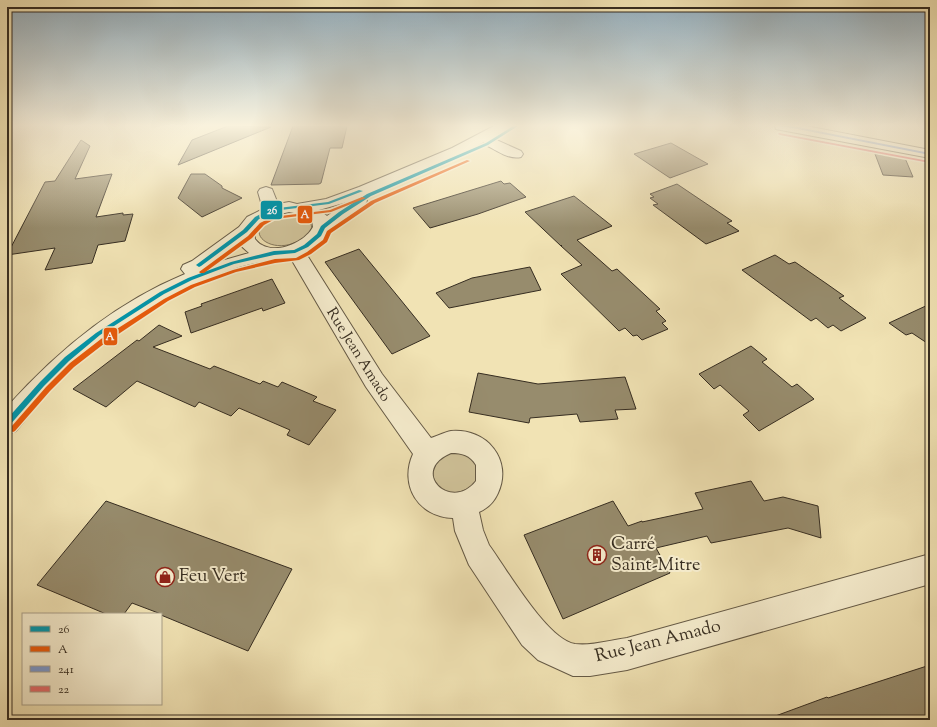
<svg xmlns="http://www.w3.org/2000/svg" width="937" height="727" viewBox="0 0 937 727" font-family="'Sorts Mill Goudy',serif">
	<style>
		.green { fill: #d1c49b; stroke: #84785e }
		.building { fill: #978c6d; stroke: #362d21 }
		.lines { fill: none; stroke-linecap: round; stroke-linejoin: round }
		.minor-casing { stroke: #655a46; stroke-width: 2 }
		.minor { fill: #f6edce; fill-rule: evenodd }
		.bus-1-casing { stroke: #f6edce; stroke-width: 3 }
		.bus-2-casing { stroke: #f6edce; stroke-width: 3 }
		.bus-3-casing { stroke: #f6edce; stroke-width: 3 }
		.bus-4-casing { stroke: #f6edce; stroke-width: 3 }
		.bus-1 { fill: #0096ac; fill-rule: evenodd }
		.bus-2 { fill: #ea5b0b; fill-rule: evenodd }
		.bus-3 { fill: #7a99d0; fill-rule: evenodd }
		.bus-4 { fill: #e56a6a; fill-rule: evenodd }
		.labels { text-anchor: middle; dominant-baseline: central; stroke-width: 4; stroke-linejoin: round; paint-order: stroke }
		.street-label { font-size: 15px; fill: #362d21; stroke: #f6edce }
		.near-poi-label { font-size: 18px; fill: #362d21; stroke: #f6edce; text-anchor: start }
		.near-street-label { font-size: 18px; fill: #362d21; stroke: #f6edce }
		.line-badge { stroke: #f6edce; stroke-width: 1.5 }
		.badge-label { font-size: 11px; text-anchor: middle; font-weight: bold; fill: #fff }
	</style>
	<rect width="100%" height="100%" fill="#f1e3b4"/>
	<filter id="stains"><feTurbulence type="fractalNoise" baseFrequency=".005" numOctaves="4"/><feColorMatrix values="0 0 0 0 .2 0 0 0 0 .09 0 0 0 0 .02 0 0 0 .5 -.17"/></filter>
	<radialGradient id="worn" r=".72"><stop offset=".6" stop-color="#630" stop-opacity="0"/><stop offset="1" stop-color="#630" stop-opacity=".3"/></radialGradient>
	<path class="green" d="M288,215C300,215 323,223 305,237C270,263 231,223 288,215Z
		M452,453L465,454L476,462C476,466 478,471 478,475C478,479 475,483 472,486C456,497 441,495 433,477C433,462 440,458 452,453Z"/>
	<path class="building" d="M228,126L271,127L178,165L192,140Z
		M293,126H347L342,148H330L321,183L319,184L271,185Z
		M81,140L90,146L75,179L112,174L96,217L123,213V215L133,214L125,241L98,245L92,263L45,270L55,248L7,255L45,182L55,181Z
		M671,143L708,164L670,178L634,154Z
		M875,154L905,158L913,177L883,175Z
		M191,174H205L222,186V188L242,198L202,217L178,198Z
		M501,181L504,184L510,183L526,197L478,214L430,228L413,208Z
		M677,184L732,221L727,223L739,231L706,244L653,205L658,204L650,198L654,197L650,194Z
		M574,196L612,226L577,240L612,271L617,269L660,309L656,311L666,321L662,323L668,329L642,340L637,335L633,336L625,328L619,331L561,274L582,265L561,246L562,245L561,246L525,212Z
		M359,249L400,299L430,336L392,354L325,262Z
		M775,255L789,264L795,262L827,284L844,296L839,298L866,318L841,331L833,325L828,328L816,318L811,321L742,270Z
		M530,267L541,290L449,308L436,293L472,278Z
		M272,279L285,303L263,311L262,308L191,333L185,312L202,306L201,304Z
		M930,304V345L912,333L906,335L889,323Z
		M159,325L182,336L153,347L210,369L214,366L260,384L263,381L278,387L282,382L317,397L313,401L336,410L309,445L287,435L290,430L239,408L231,416L199,402L195,407L137,381L106,407L73,389L137,340L139,341Z
		M751,346L767,359L762,362L792,387L797,384L814,399L759,431L743,415L749,411L720,385L714,389L699,374Z
		M478,373L538,384L625,377L636,409L615,410L618,419L580,422L577,414L530,418L529,423L469,412Z
		M751,481L764,501L783,497L818,506L821,538L788,528L711,543L707,536L656,548L670,573L563,619L524,535L613,501L628,526L642,521V522L703,509L695,493Z
		M106,501L292,569L248,651L161,615V614L132,603L124,614H106L37,585Z
		M930,665V720H770V718L827,697L828,698Z"/>
	<g class="lines">
		<defs>
			<path id="minor" d="M494,126H511L492,138L521,151L523,154L521,157C509,160 496,150 486,145L484,142L462,154L361,197L365,198L367,201L365,204L329,231L323,240L313,249L305,252L382,374L431,438C437,436 445,432 451,431C487,428 513,460 498,493C494,502 488,508 479,512L483,530L489,545C506,568 547,640 575,644C592,646 611,640 627,638L930,554V584L627,670L590,676H573L538,660L522,645L469,565L455,531L453,518C418,517 399,485 413,454L366,387L290,257C273,260 256,262 239,267C176,287 115,325 67,372C49,390 32,411 16,431L7,434V407C57,351 115,303 185,274L181,269L183,265L192,261L239,227L247,217L263,209L258,192L260,189L266,187L272,189L278,204L289,202L297,204L326,199L359,187L452,148ZM347,202L327,216L319,210ZM289,212L304,215L312,220L313,227C305,242 278,254 262,245C259,244 257,241 255,239L254,231C262,219 275,215 289,212ZM239,244L249,253L214,263ZM451,453C462,453 470,455 476,465V481C451,513 408,471 451,453Z
				M775,126H806L930,150V158L781,130L776,129Z"/>
		</defs>
		<use href="#minor" class="minor-casing"/>
		<use href="#minor" class="minor"/>
		<defs>
			<path id="bus-1" d="M513,126H518L488,145L371,196L343,214L325,228L321,236L308,247L295,253L274,255L234,264L192,280L164,294L100,335L69,361L44,386L9,426L7,427V419L40,382L65,357L96,333L160,292L188,278L231,262L274,251L294,250L304,245L317,234L321,226L339,212L367,194L486,143Z
				M359,190L363,191L329,204L273,211L259,219L247,232L201,266L199,267L196,265L243,230L255,217L270,209L328,202Z"/>
			<path id="bus-2" d="M467,160L470,161L375,203L331,233L327,242L311,254L299,260L275,263L236,272L195,287L168,301L105,343L74,367L50,391L15,431L13,432L11,431L10,429L11,427L46,387L70,363L101,339L164,299L191,285L233,270L275,259L296,258L307,252L323,240L327,231L371,201Z
				M362,197L366,198L331,212L275,219L264,225L252,238L204,273H200L199,272L248,236L260,223L272,217L330,210Z"/>
			<path id="bus-3" d="M792,126L930,153V155L782,126Z"/>
			<path id="bus-4" d="M779,133L929,161H930V163L780,135L778,134Z"/>
		</defs>
		<use href="#bus-1" class="bus-1-casing"/>
		<use href="#bus-2" class="bus-2-casing"/>
		<use href="#bus-3" class="bus-3-casing"/>
		<use href="#bus-4" class="bus-4-casing"/>
		<use href="#bus-1" class="bus-1"/>
		<use href="#bus-2" class="bus-2"/>
		<use href="#bus-3" class="bus-3"/>
		<use href="#bus-4" class="bus-4"/>
	</g>
	<linearGradient id="sky" x2="0" y2="1"><stop stop-color="#92aebf"/><stop offset="0.55" stop-color="#f9f2dd"/><stop offset="1" stop-color="#f9f2dd" stop-opacity="0"/></linearGradient>
	<rect width="937" height="228" fill="url(#sky)"/>
	<defs>
		<symbol id="building-ring" viewBox="-11 -11 22 22"><circle r="9.5" fill="#f6edce" stroke="#8f2418" stroke-width="1.5"/><path d="M-4-6H4V6H1V3H-1V6H-4ZM-2.5-4.3h1.7v1.8h-1.7ZM.8-4.3h1.7v1.8H.8ZM-2.5-1h1.7V.8h-1.7ZM.8-1h1.7V.8H.8Z" fill="#8f2418"/></symbol>
		<symbol id="shop-ring" viewBox="-11 -11 22 22"><circle r="9.5" fill="#f6edce" stroke="#8f2418" stroke-width="1.5"/><path d="M-5-2.5h2.3a2.7 3.5 0 0 1 5.4 0H5L5.5 6h-11ZM-1.5-2.5h3a1.5 2.3 0 0 0-3 0Z" fill="#8f2418"/></symbol>
	</defs>
	<g fill-rule="evenodd">
		<use href="#building-ring" x="586" y="544" width="22" height="22"/>
		<use href="#shop-ring" x="154" y="566" width="22" height="22"/>
	</g>
	<g class="labels">
		<g class="street-label">
			<text transform="translate(358 355) rotate(58)">Rue Jean Amado</text>
		</g>
		<g class="near-poi-label">
			<text x="611" y="545">Carré<tspan x="611" dy="21">Saint-Mitre</tspan></text>
			<text x="179" y="577">Feu Vert</text>
		</g>
		<g class="near-street-label">
			<text transform="translate(658 642) rotate(-14)">Rue Jean Amado</text>
		</g>
	</g>
	<g class="line-badge">
		<rect x="260" y="200" width="23" height="20" rx="4" fill="#0096ac"/>
		<rect x="297" y="205" width="16" height="19" rx="4" fill="#ea5b0b"/>
		<rect x="103" y="327" width="15" height="19" rx="4" fill="#ea5b0b"/>
	</g>
	<g class="badge-label">
		<text x="272" y="214">26</text>
		<text x="305" y="218">A</text>
		<text x="110" y="340">A</text>
	</g>
	<rect width="937" height="727" fill="none" stroke="#f1e3b4" stroke-width="24"/>
	<rect x="8" y="8" width="921" height="711" fill="none" stroke="#362d21" stroke-width="2"/>
	<rect x="12" y="12" width="913" height="703" fill="none" stroke="#362d21"/>
	<rect x="22" y="613" width="140" height="92" fill="#f6edce" stroke="#a9a089"/>
	<rect x="30" y="626" width="20" height="6" fill="#0096ac" stroke="#a9a089"/>
	<text x="58" y="633" font-size="12" fill="#362d21">26</text>
	<rect x="30" y="646" width="20" height="6" fill="#ea5b0b" stroke="#a9a089"/>
	<text x="58" y="653" font-size="12" fill="#362d21">A</text>
	<rect x="30" y="666" width="20" height="6" fill="#7a99d0" stroke="#a9a089"/>
	<text x="58" y="673" font-size="12" fill="#362d21">241</text>
	<rect x="30" y="686" width="20" height="6" fill="#e56a6a" stroke="#a9a089"/>
	<text x="58" y="693" font-size="12" fill="#362d21">22</text>
	<rect width="100%" height="100%" filter="url(#stains)"/>
	<rect width="100%" height="100%" fill="url(#worn)"/>
</svg>
